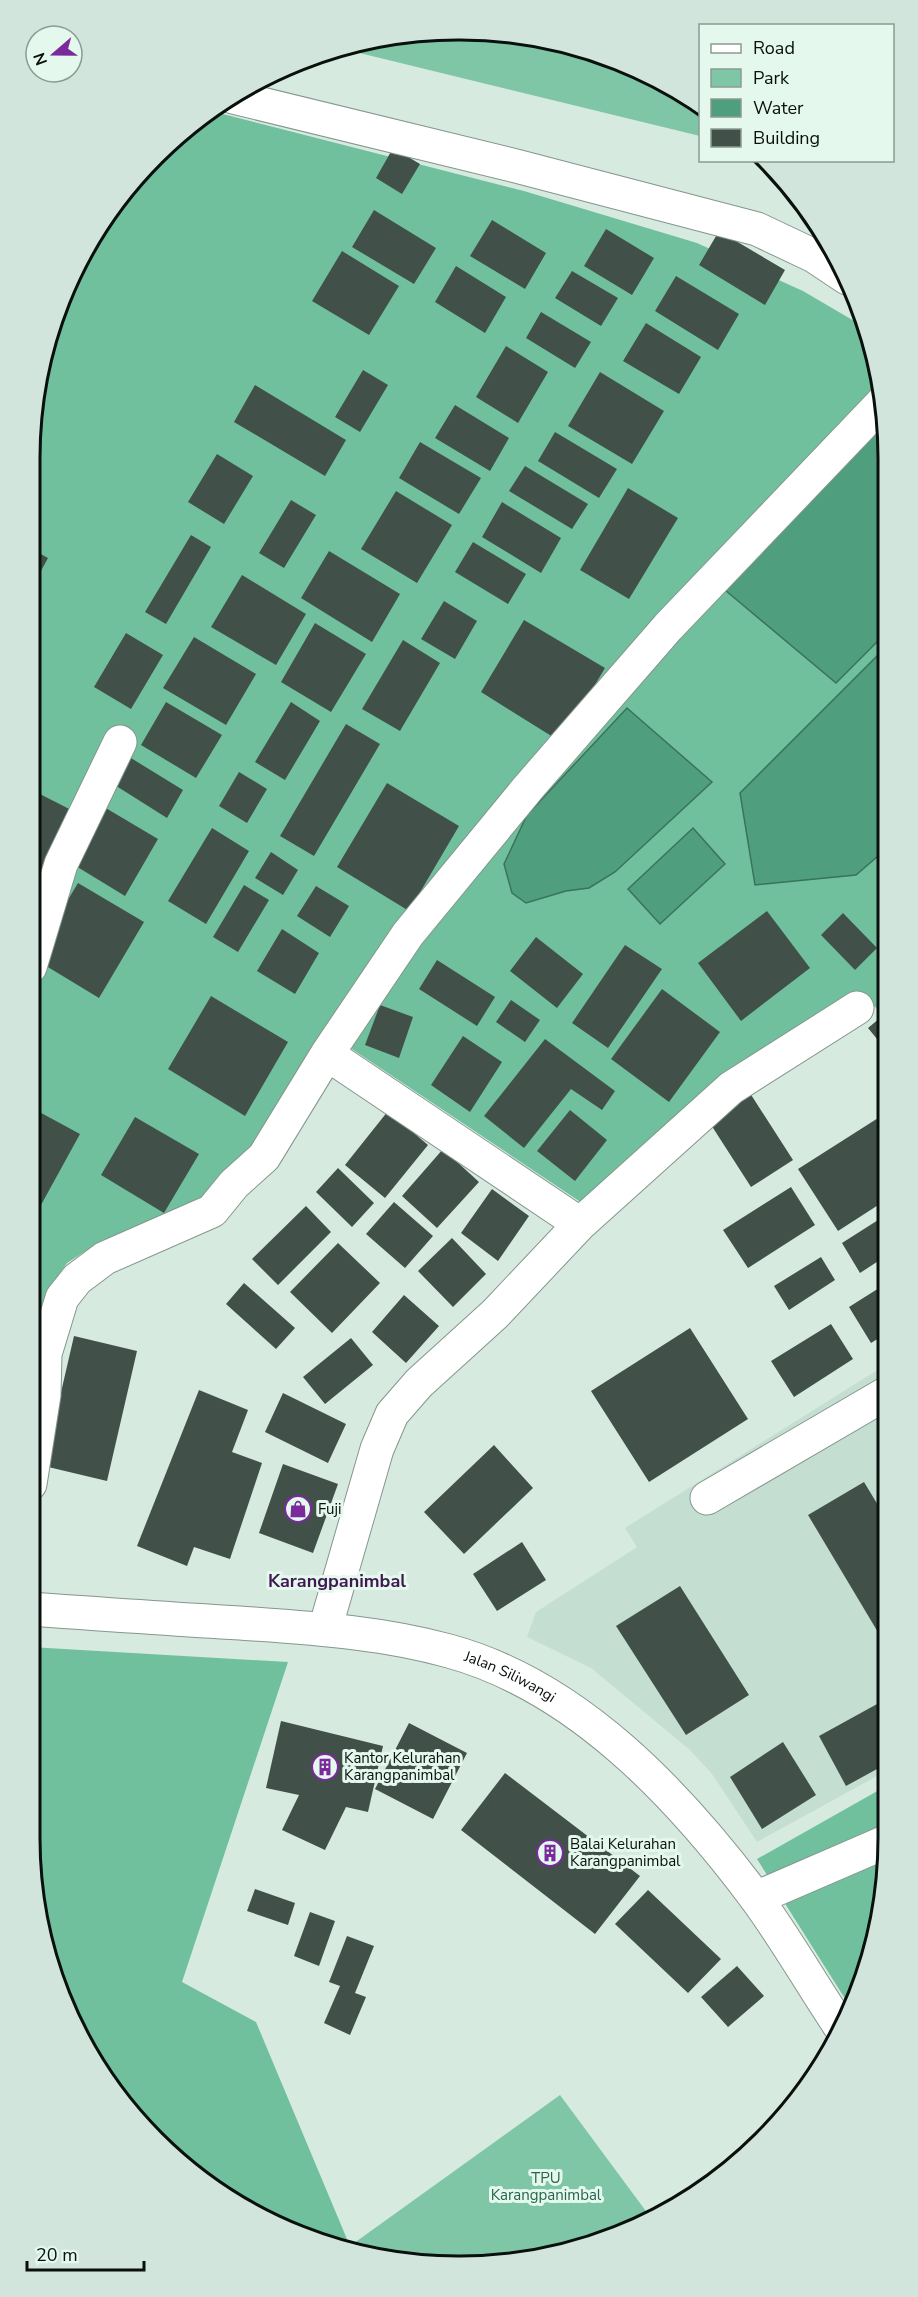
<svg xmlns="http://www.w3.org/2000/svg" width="918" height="2297" viewBox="0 0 918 2297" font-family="'Nunito Sans',sans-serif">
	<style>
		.built { fill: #c4dfd2 }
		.green { fill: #7fc6a6 }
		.forest { fill: #71c09d }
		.water { fill: #4f9e7d; stroke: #3a735b; stroke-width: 1.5 }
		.building { fill: #415149 }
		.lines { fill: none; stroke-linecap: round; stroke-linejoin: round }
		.minor-casing { stroke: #84968d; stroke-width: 35 }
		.highway-casing { stroke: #84968d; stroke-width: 35 }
		.minor { stroke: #fff; stroke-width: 33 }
		.highway { stroke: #fff; stroke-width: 33 }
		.labels { text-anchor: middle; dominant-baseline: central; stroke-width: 6; stroke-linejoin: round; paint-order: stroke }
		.poi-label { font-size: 15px; fill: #09100d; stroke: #e4f8ee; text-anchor: start }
		.street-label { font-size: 15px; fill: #09100d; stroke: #e4f8ee }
		.park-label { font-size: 15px; fill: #28644c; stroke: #e4f8ee }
		.quarter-label { font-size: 18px; font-weight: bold; fill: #3f194f; stroke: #e4f8ee }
		.rim { fill: none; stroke: #09100d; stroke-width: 3 }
	</style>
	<rect width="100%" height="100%" fill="#d7eae0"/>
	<path class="built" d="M887,1364L888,1770L757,1842L712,1774L690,1750L591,1668L527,1637L536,1612L637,1547L625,1528Z"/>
	<path class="green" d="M431,31L515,34L597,53L697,102L700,105V136L339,48Z
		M560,2095L651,2218L542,2259L403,2263L352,2251L350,2246Z"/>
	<path class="forest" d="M211,111L524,191L697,243L803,291L861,325L884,403L886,1016L858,993L582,1203L325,1031L254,1145L204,1199L101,1241L67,1263L48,1291L30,1407V459L53,321L87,245L136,176L198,119Z
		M30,1647L288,1662L182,1982L256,2022L352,2251L321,2244L245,2210L136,2121L87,2052L53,1976L30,1838Z
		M888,1785V1838L865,1976L849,2005L757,1859Z"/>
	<path class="water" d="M884,424L885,634L836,683L725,590Z
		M885,648V850L856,875L755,885L740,793Z
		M627,708L712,782L615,872L589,888L566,891L526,903L512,893L504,864L527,815Z
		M693,828L725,864L660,924L628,889Z"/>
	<path class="building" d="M393,148L420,164L402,194L376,178Z
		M374,210L436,248L414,284L352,247Z
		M492,220L546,253L525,289L470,256Z
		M606,229L654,258L632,295L584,266Z
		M719,231L785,270L765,305L699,265Z
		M342,251L399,286L369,335L312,301Z
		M456,266L506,297L485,333L435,302Z
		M572,271L618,298L601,326L555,298Z
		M676,276L739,314L718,350L655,311Z
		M541,312L591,342L575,368L526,338Z
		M646,323L701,357L679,394L623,361Z
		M506,346L548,372L518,423L476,397Z
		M363,370L388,385L360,432L335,417Z
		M600,372L664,411L632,464L568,426Z
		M255,385L346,440L325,476L234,422Z
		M455,405L509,438L490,471L435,438Z
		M555,432L617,469L599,498L538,461Z
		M420,442L481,478L459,514L399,478Z
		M217,454L253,476L224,524L188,502Z
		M525,466L588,504L572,529L509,491Z
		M628,488L678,518L629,599L580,570Z
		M396,491L452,525L417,583L361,549Z
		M291,500L316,515L284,568L259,553Z
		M502,502L561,538L541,573L482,537Z
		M191,535L211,547L166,624L145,612Z
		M473,542L526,574L508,604L455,572Z
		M30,548L48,558L30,591Z
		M329,551L400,594L372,642L301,598Z
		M242,575L306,614L276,665L211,627Z
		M444,601L477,621L455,659L421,639Z
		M524,620L605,668L561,742L481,692Z
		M315,623L366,654L331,712L281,682Z
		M126,633L163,655L131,709L94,687Z
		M194,637L256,674L226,725L163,688Z
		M403,640L440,663L400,731L362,709Z
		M166,702L222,735L196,778L141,745Z
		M291,702L320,721L285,780L255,762Z
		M346,724L380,744L314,856L280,836Z
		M126,755L183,790L167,818L110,782Z
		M239,772L267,789L247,823L219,806Z
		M387,783L459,826L409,911L337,867Z
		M36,792L81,815L52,874L30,863V803Z
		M99,804L158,839L125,896L66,860Z
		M212,828L249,851L206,924L168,901Z
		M271,852L298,870L283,895L255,878Z
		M78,883L144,922L99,998L33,958Z
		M244,885L269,900L238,952L213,937Z
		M316,886L349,906L330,937L297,916Z
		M767,911L810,968L741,1021L698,963Z
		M843,913L877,948L855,970L821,935Z
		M282,929L319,953L295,994L257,971Z
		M536,937L583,974L557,1008L510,971Z
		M625,945L662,969L608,1048L572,1023Z
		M437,960L495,997L477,1026L419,989Z
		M662,989L720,1032L669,1102L611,1059Z
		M211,996L288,1042L245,1116L168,1069Z
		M511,1000L540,1020L525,1042L496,1022Z
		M380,1005L413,1017L399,1058L365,1045Z
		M886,1013V1050L868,1028Z
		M463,1036L502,1062L470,1112L431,1085Z
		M545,1039L615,1091L602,1110L571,1089L524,1148L484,1116Z
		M748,1090L793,1160L751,1187L706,1117Z
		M32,1108L80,1134L30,1225V1112Z
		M570,1110L607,1140L575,1181L537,1151Z
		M388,1111L428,1145L385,1198L345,1165Z
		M886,1113V1200L838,1231L798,1169Z
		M135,1117L199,1154L164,1213L101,1175Z
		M443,1149L479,1182L437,1228L402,1196Z
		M338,1168L374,1203L352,1227L316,1192Z
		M791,1187L815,1225L748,1268L723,1230Z
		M492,1189L529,1216L498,1261L461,1233Z
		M394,1202L433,1236L405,1268L366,1234Z
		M306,1206L331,1232L278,1285L252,1259Z
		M886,1215V1256L860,1273L842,1243Z
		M452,1238L486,1274L453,1307L418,1271Z
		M338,1243L380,1283L332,1333L290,1292Z
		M821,1257L835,1280L789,1310L774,1286Z
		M244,1283L295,1328L276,1349L226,1304Z
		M887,1283V1333L871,1343L849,1307Z
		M404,1295L439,1326L406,1363L372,1332Z
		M831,1324L853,1359L794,1397L771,1361Z
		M690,1328L748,1419L649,1482L591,1391Z
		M74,1336L137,1351L107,1481L44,1466Z
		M351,1338L373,1365L325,1404L303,1377Z
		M199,1390L248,1410L232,1452L262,1463L230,1559L194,1547L187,1566L137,1546Z
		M283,1393L346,1424L328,1463L265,1432Z
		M494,1445L533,1488L464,1554L424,1512Z
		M283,1464L338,1484L313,1553L259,1533Z
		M864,1482L887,1520L888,1649L808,1515Z
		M522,1542L546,1580L497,1611L473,1574Z
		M680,1586L749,1695L686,1735L616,1626Z
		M888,1698V1763L846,1786L819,1736Z
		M281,1721L383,1746L368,1812L346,1807L325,1850L282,1830L299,1795L266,1788Z
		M409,1723L467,1753L433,1819L375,1789Z
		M783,1742L816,1795L762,1829L730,1777Z
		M505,1773L640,1876L595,1934L461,1830Z
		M255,1889L295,1903L288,1925L247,1911Z
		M648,1890L721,1959L688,1993L615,1924Z
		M310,1912L335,1921L319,1966L294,1956Z
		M347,1936L374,1946L355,1993L366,1997L350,2035L324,2023L340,1986L329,1982Z
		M737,1966L764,1996L728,2027L701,1997Z"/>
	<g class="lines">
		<defs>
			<path id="minor" d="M233,97L516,166L757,229L814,256L847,278
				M30,967L61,864L120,742
				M327,1054L580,1224
				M30,1484L44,1395L45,1354L62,1298L77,1279L105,1258L212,1211L234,1184L264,1157L327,1054L408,934L528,788L668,627L884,401
				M707,1498L887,1393
				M325,1629L377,1449L392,1414L419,1383L495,1314L580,1224L731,1088L857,1008
				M756,1898L888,1841"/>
			<g id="highway">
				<path id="s1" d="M30,1609C100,1614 170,1619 240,1623C310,1628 381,1632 449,1651C577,1686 679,1795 756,1898C786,1939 811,1983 839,2025"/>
			</g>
		</defs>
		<use href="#minor" class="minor-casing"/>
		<use href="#highway" class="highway-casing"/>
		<use href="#minor" class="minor"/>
		<use href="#highway" class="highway"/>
	</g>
	<defs>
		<symbol id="shop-ring" viewBox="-11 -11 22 22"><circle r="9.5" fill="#e4f8ee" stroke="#7a2a9b" stroke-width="1.5"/><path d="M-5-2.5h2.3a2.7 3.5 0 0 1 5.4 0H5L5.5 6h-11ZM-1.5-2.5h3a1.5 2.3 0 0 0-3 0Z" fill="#7a2a9b"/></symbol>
		<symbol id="building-ring" viewBox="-11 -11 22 22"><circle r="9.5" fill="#e4f8ee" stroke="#7a2a9b" stroke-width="1.5"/><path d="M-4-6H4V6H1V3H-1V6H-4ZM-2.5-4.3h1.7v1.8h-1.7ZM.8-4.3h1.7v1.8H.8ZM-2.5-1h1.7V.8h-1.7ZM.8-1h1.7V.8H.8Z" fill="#7a2a9b"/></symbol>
	</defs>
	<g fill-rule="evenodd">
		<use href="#shop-ring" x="283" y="1494" width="30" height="30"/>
		<use href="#building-ring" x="310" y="1752" width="30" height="30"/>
		<use href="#building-ring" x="535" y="1838" width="30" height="30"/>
	</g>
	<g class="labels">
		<g class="poi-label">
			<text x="318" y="1509">Fuji</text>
			<text x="344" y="1758">Kantor Kelurahan<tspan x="344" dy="17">Karangpanimbal</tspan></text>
			<text x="570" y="1844">Balai Kelurahan<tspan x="570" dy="17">Karangpanimbal</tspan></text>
		</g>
		<g class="street-label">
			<text stroke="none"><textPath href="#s1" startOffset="488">Jalan Siliwangi</textPath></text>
		</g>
		<g class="park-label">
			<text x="546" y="2178">TPU<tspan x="546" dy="17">Karangpanimbal</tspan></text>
		</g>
		<g class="quarter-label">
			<text x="337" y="1581">Karangpanimbal</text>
		</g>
	</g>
	<path d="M0 0H918V2297H0ZM458 40H460A418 418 0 0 1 878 458V1838A418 418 0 0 1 460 2256H458A418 418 0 0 1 40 1838V458A418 418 0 0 1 458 40Z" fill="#d2e5dc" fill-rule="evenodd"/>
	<path class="rim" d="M458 40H460A418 418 0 0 1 878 458V1838A418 418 0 0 1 460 2256H458A418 418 0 0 1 40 1838V458A418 418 0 0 1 458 40Z"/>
	<rect x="699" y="24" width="195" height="138" fill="#e4f8ee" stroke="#8c9b94" stroke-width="1.5"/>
	<rect x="711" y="44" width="30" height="9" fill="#ffffff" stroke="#8c9b94" stroke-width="1.5"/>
	<text x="753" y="54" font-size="18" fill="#09100d">Road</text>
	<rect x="711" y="69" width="30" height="18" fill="#7fc6a6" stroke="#8c9b94" stroke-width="1.5"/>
	<text x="753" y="84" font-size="18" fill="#09100d">Park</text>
	<rect x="711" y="99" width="30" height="18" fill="#4f9e7d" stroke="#8c9b94" stroke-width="1.5"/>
	<text x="753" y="114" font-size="18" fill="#09100d">Water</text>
	<rect x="711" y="129" width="30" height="18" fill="#415149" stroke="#8c9b94" stroke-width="1.5"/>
	<text x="753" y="144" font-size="18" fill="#09100d">Building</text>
	<g transform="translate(54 54) rotate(250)"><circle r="28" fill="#e4f8ee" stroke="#8c9b94" stroke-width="1.5"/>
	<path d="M0-4.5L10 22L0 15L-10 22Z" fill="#7a2a9b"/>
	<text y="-9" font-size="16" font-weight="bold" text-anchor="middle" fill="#09100d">N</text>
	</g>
	<path d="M27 2261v9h117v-9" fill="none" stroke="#09100d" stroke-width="3"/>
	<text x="36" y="2261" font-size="18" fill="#09100d" stroke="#e4f8ee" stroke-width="4.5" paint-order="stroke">20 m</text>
</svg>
